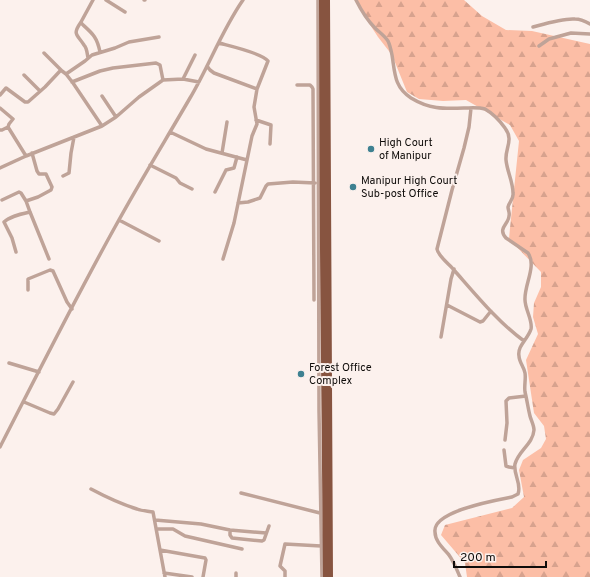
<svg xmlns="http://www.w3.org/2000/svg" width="590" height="577" viewBox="0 0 590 577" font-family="Overpass,sans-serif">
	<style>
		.forest { fill: url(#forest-firs) }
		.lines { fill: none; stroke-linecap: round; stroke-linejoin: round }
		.minor { stroke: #bfa398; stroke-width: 3.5 }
		.trunk { stroke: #875440; stroke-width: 6 }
		.poi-dot { fill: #3e8191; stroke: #fcf1ed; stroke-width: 1.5 }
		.labels { text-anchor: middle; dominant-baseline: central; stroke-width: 4; stroke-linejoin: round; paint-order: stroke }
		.poi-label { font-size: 11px; fill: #0f0c0a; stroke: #fcf1ed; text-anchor: start }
	</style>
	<defs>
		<pattern id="forest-firs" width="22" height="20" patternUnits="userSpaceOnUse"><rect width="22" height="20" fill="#fcbea6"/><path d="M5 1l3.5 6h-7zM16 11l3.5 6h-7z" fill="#d7a28e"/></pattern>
	</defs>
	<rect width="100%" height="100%" fill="#fcf1ed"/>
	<path class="forest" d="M357,0H464L482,16L506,30L532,31L590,44V577H467L465,563L441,535L445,525L512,508L524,497L519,470L523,460L541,448L546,439L544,426L534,413L526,360L538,334L533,317L534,303L541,287V272L509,239L510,228L519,141L510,125L466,100L443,101L419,99L407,92L392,55L378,37L361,11Z"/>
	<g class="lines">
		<path class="minor" d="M93,0L81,22L82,24C93,34 97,37 100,52
			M106,0L125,12
			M144,0H145
			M318,0L319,411L322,577
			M356,0C361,10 367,20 375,28C379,32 384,35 388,41C390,45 391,50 392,55C395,73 394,87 411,98C429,109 443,109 464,108C470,108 478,107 485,109C492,113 500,121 505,128C514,140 505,148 506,160C507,171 513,182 513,193C514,199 509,202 508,207C508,210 510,213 509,216C509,224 497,228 506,238L528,253C537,266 524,285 525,300C525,309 533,321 531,329C528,339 517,346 519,356C519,362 524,367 525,373C526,379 524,386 525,392C527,400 528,408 530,416C531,420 534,425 534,430C533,444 518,451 515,464C513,474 522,484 518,494L512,497C497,500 432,511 435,532C435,541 443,548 449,555C454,562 457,570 460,577
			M81,22C72,35 77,34 84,45C87,48 87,53 88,58
			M533,27C544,24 563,18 575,19C580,19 585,21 590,24
			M219,43C230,46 262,53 268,61L257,89L254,107L257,124L252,136L234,223L223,259
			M539,46L549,39L571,33L590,34
			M44,53L62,71
			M207,66L210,70L214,73L257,89
			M66,74L85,61L92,55L115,48L129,42L159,37
			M24,75L40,91
			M183,79L195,55
			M72,82L100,71L113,68L156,63L160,65L163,80
			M297,85H310L312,87L313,89L314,300
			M0,95L6,88L25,102H28L45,87L60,71H62L66,74L73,83L102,126
			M102,96L116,117
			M0,108L13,119L9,124L8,127L26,156
			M471,108L469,127L464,148L452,190L437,249C438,256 450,265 454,270C476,295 498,322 524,341
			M256,120L271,125L270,144
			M0,130H2L8,127
			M170,132L206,149L247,160
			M32,153L37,171L39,174H46L52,187L51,190L38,197L26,201L30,212L49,259
			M222,153L227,122
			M150,165L176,178L180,183L192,189
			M0,168L26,156L102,126L116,117L139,97L163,80L183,79L199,82
			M63,176L69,173L71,153L74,137
			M215,192L226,170L234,168L237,157
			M2,200L19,192L21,193L26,201
			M238,203L248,202L260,198L266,186L268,184L293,182L315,183
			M119,220L159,241
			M16,252L12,238L4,222C10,216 21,214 30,212
			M28,290V279L50,270L53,271L67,302L72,309
			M447,305L480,322L483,321L491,311
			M441,337L451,279L454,269
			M9,363L39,372
			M24,402L50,413L54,414L58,409L73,382
			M505,440L507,423L506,401L509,398L526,396
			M0,447C38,373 75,299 115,227C139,183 165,141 190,98C209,66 222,30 243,0
			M504,450L506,466L509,467L515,468
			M91,489C106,497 121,504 137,509C142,511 148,511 153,512L165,577
			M241,493L320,513
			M155,520L201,524L230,530L266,533
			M156,529H173L185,536L242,549
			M230,530V535L232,538L262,541L264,540L269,526
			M160,550L205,558L206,560L203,577
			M164,573L192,577
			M236,577V573
			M285,577V571L280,566L285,544L321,546"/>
		<path class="trunk" d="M322,0L323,249L326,577
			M327,0L330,577"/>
	</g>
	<g class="poi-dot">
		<circle cx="371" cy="149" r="4"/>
		<circle cx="353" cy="187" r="4"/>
		<circle cx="301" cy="374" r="4"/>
	</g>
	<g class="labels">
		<g class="poi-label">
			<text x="379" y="143">High Court<tspan x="379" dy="13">of Manipur</tspan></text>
			<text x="361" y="181">Manipur High Court<tspan x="361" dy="13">Sub-post Office</tspan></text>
			<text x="309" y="368">Forest Office<tspan x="309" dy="13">Complex</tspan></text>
		</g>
	</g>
	<path d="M454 561v6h92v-6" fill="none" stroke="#0f0c0a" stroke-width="2"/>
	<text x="460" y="561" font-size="12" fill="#0f0c0a" stroke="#fcf1ed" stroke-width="3" paint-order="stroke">200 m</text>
</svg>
